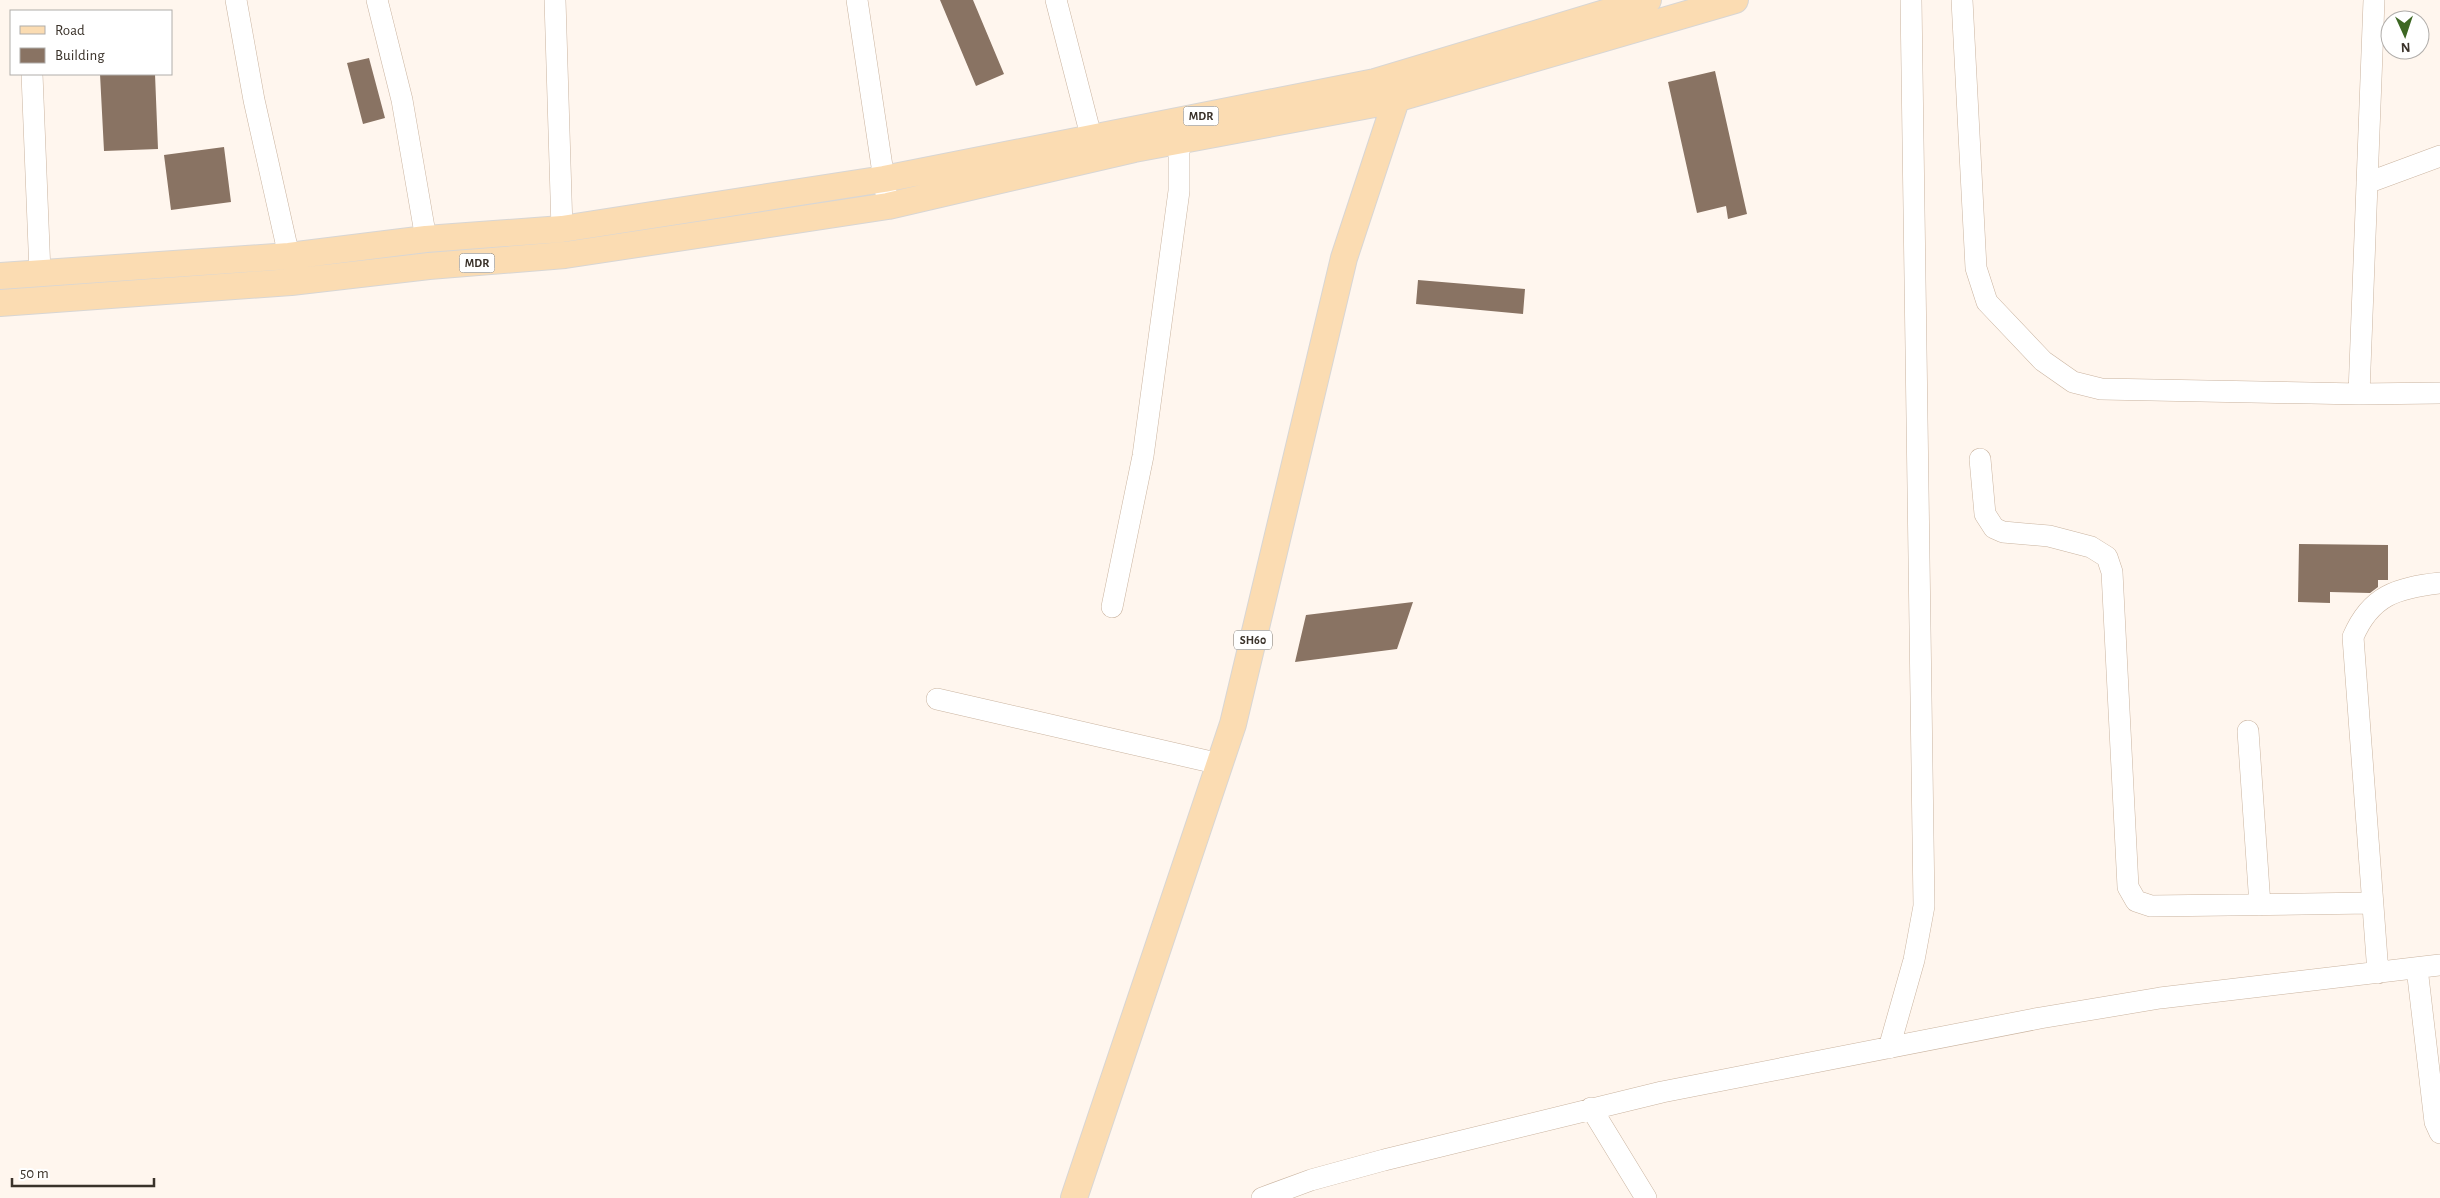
<svg xmlns="http://www.w3.org/2000/svg" width="2440" height="1198" viewBox="0 0 2440 1198" font-family="'Alegreya Sans',sans-serif">
	<style>
		.building { fill: #897363 }
		.lines { fill: none; stroke-linecap: round; stroke-linejoin: round }
		.minor-casing { stroke: #cab4a0; stroke-width: 22 }
		.major-casing { stroke: #d8d6d4; stroke-width: 28 }
		.minor { stroke: #fff; stroke-width: 21 }
		.major { stroke: #fbdcb2; stroke-width: 26 }
		.labels { text-anchor: middle; dominant-baseline: central; stroke-width: 5; stroke-linejoin: round; paint-order: stroke }
		.shield { fill: #fff; stroke: #75706a; stroke-width: 1 }
		.shield-label { font-size: 12px; font-weight: bold; fill: #3a322a }
	</style>
	<rect width="100%" height="100%" fill="#fff6ee"/>
	<path class="building" d="M940,0H973L1004,74L976,86Z
		M369,58L385,118L363,124L347,63Z
		M1715,71L1747,214L1728,219L1726,206L1697,213L1668,82Z
		M100,74H155L158,149L104,151Z
		M224,147L231,202L171,210L164,155Z
		M1418,280L1525,289L1523,314L1416,304Z
		M2299,544L2388,545V580H2378V587L2370,593L2330,592V603L2298,602Z
		M1413,602L1397,649L1295,662L1306,615Z"/>
	<g class="lines">
		<defs>
			<path id="minor" d="M236,0L254,100L289,256
				M377,0L402,100L426,239
				M555,0L562,229
				M857,0L886,193
				M1056,0L1091,136
				M1962,0L1976,268L1987,302L2043,361L2073,382L2101,389L2359,394L2440,393
				M32,74L40,273
				M2367,183L2440,156
				M2359,394L2374,0
				M1980,459L1985,514L1994,528L2003,532L2049,536L2091,547L2107,557L2112,572L2128,887L2136,901L2151,906L2372,903
				M1112,607L1143,456L1179,191V142
				M937,699L1220,764
				M2248,731L2260,905
				M2417,968L2435,1122L2440,1133
				M2378,973L2353,637C2371,595 2397,588 2440,583
				M1889,1048L1914,960L1924,906L1911,0
				M1591,1108L1646,1198
				M1262,1198L1311,1180L1384,1160L1662,1092L2040,1018L2160,998L2440,965"/>
			<path id="major" d="M0,276L289,256L426,239L562,229L884,179L1375,82L1648,0
				M0,303L291,282L429,266L565,255L888,206L1134,149L1385,102L1735,0
				M1074,1198L1233,724L1344,258L1401,85"/>
		</defs>
		<use href="#minor" class="minor-casing"/>
		<use href="#major" class="major-casing"/>
		<use href="#minor" class="minor"/>
		<use href="#major" class="major"/>
	</g>
	<g class="labels">
		<g class="shield">
			<rect x="1183.5" y="106.5" width="35" height="19" rx="4"/>
			<rect x="459.5" y="253.5" width="35" height="19" rx="4"/>
			<rect x="1234" y="630.5" width="38" height="19" rx="4"/>
		</g>
		<g class="shield-label">
			<text x="1201" y="116">MDR</text>
			<text x="477" y="263">MDR</text>
			<text x="1253" y="640">SH60</text>
		</g>
	</g>
	<rect x="10" y="10" width="162" height="65" fill="#ffffff" stroke="#b0adaa"/>
	<rect x="20" y="26" width="25" height="8" fill="#fbdcb2" stroke="#b0adaa"/>
	<text x="55" y="35" font-size="15" fill="#3a322a">Road</text>
	<rect x="20" y="48" width="25" height="15" fill="#897363" stroke="#b0adaa"/>
	<text x="55" y="60" font-size="15" fill="#3a322a">Building</text>
	<g transform="translate(2405 35) rotate(177)"><circle r="24" fill="#ffffff" stroke="#b0adaa"/>
	<path d="M0-4L9 19L0 12L-9 19Z" fill="#3d6723"/>
	<text y="-8" font-size="14" font-weight="bold" text-anchor="middle" fill="#3a322a">N</text>
	</g>
	<path d="M12 1178v8h142v-8" fill="none" stroke="#3a322a" stroke-width="2.5"/>
	<text x="20" y="1178" font-size="15" fill="#3a322a" stroke="#ffffff" stroke-width="4" paint-order="stroke">50 m</text>
</svg>
